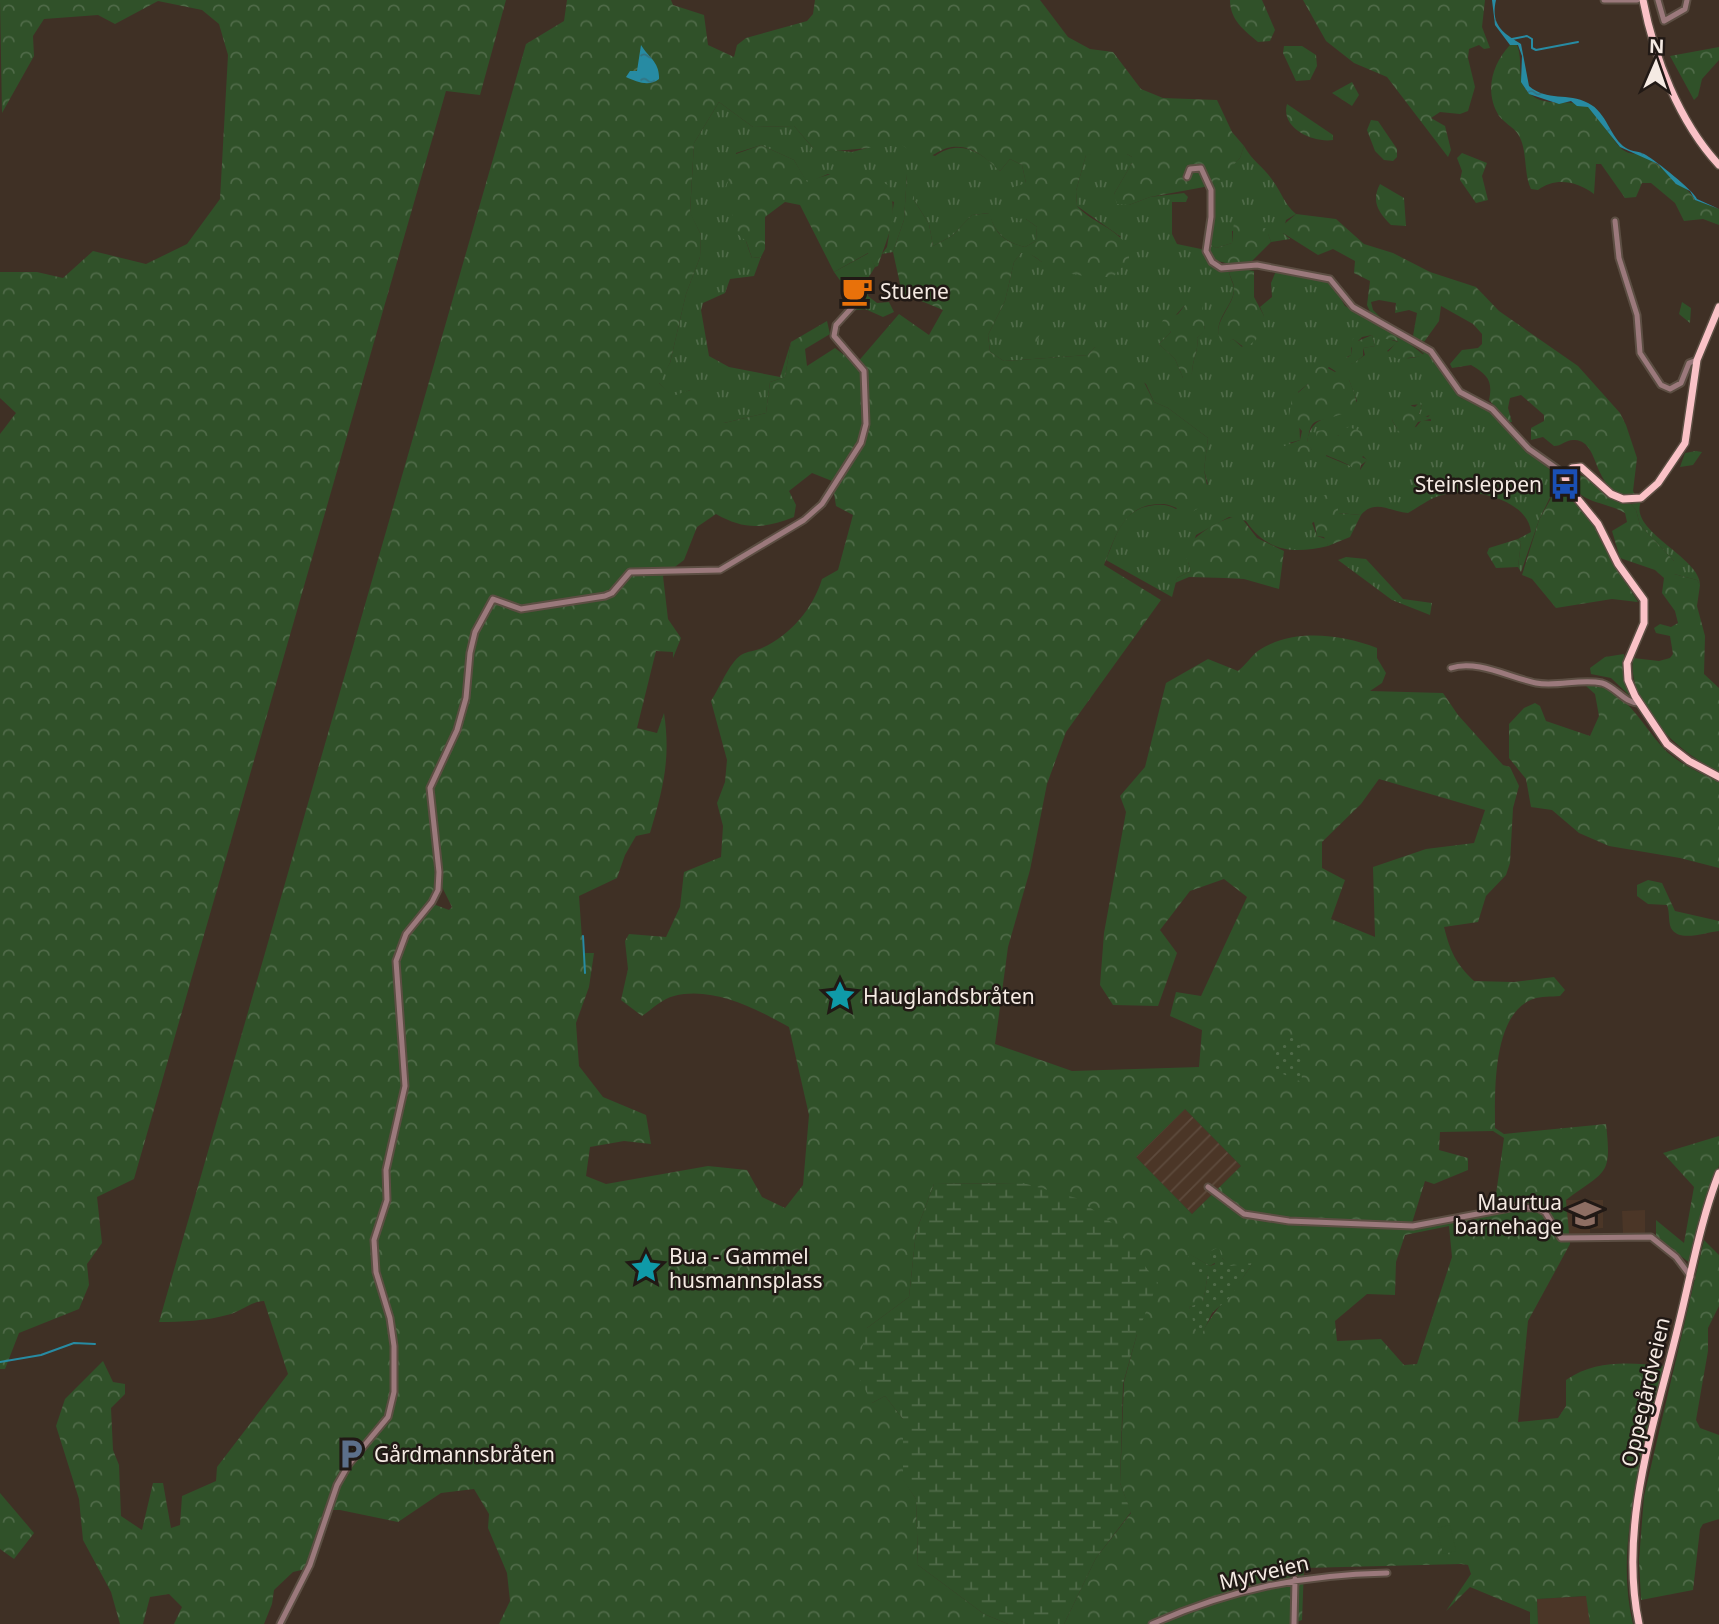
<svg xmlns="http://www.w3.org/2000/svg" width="1719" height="1624" viewBox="0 0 1719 1624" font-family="'Noto Sans',sans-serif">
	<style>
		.industrial { fill: url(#industrial-furrows) }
		.built { fill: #4b3627 }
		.grass { fill: url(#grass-tufts); fill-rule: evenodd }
		.forest { fill: url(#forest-crowns); fill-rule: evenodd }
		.wetland { fill: url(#wetland-marsh) }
		.park { fill: url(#park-dots) }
		.pitch { fill: #305129 }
		.water { fill: url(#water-ripples) }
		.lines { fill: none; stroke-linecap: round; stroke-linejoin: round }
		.stream { stroke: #278ba3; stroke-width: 2 }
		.minor-casing { stroke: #5c4e43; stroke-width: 9 }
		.major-casing { stroke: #5c4e43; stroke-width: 10 }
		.minor { stroke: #9b797c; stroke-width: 5 }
		.major { stroke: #fac2c7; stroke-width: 7 }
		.labels { text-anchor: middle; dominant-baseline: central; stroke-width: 5; stroke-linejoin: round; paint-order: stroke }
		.poi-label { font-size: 21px; fill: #f5eae3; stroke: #211915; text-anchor: start }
		.street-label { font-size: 21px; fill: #f5eae3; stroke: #211915 }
	</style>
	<defs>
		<pattern id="industrial-furrows" width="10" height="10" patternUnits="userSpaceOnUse" patternTransform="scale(1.75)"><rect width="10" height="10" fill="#4b3627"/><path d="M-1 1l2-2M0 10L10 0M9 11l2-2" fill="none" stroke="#5d4a3c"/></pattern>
		<pattern id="grass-tufts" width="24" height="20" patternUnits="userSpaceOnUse" patternTransform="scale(1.75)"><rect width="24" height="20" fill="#305129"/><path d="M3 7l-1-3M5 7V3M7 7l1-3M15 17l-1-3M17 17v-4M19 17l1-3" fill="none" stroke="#4f6a48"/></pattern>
		<pattern id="forest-crowns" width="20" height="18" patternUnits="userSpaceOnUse" patternTransform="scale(1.75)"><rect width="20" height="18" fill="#305129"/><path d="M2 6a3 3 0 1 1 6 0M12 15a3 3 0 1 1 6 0" fill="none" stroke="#4f6a48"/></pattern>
		<pattern id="wetland-marsh" width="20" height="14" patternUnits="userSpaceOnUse" patternTransform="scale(1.75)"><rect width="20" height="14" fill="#305129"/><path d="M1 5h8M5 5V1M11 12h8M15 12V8" fill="none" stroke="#4f6a48"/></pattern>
		<pattern id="park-dots" width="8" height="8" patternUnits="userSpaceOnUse" patternTransform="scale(1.75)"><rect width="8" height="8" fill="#305129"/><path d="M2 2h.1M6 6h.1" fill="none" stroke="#4f6a48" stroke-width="1.8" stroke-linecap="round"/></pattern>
		<pattern id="water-ripples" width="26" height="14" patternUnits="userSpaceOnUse" patternTransform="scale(1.75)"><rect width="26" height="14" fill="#278ba3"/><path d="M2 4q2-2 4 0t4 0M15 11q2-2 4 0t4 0" fill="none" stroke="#337382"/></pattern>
	</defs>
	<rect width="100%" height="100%" fill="#3f3025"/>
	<path class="industrial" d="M1185,1109L1241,1166L1192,1214L1136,1157Z"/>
	<path class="built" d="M1566,1200H1603V1228L1590,1229V1234L1567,1235Z
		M1645,1210V1233L1623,1234L1622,1211Z
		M1587,1596L1590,1624H1538L1537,1599Z"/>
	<path class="grass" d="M719,102L753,127L794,126L813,148L852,152L878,145H903L935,156C960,138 981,152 1000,171L1010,159L1022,165L1026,183V219L1037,227L1036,241L1025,247C1004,242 995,233 989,213L972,215L952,236L933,246L929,224L914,200V173L907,174L904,220L893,252L882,254L887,247L894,202L828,174L807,183L794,160L761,145L736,153C736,190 738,223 752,258L761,257L754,276L730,279L725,293L703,303L701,310L709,356L729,367L780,377L791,342L785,377L770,382L766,413L724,423L690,390L673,397L658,382L670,363L686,294L700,257L701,235L690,213L694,143Z
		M1244,146C1253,162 1264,167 1273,181C1282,193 1284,204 1296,214L1286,220L1283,233L1290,239L1271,242L1268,234L1253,230L1232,231V243L1216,248L1208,243L1212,186L1240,158Z
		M1098,153L1127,154L1132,157V163L1114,194L1129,205L1150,197L1184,193L1188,197L1186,202H1172V234L1177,244L1201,249L1217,270L1229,272C1230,278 1234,284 1234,289C1234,307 1207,324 1224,344L1233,339L1242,347L1264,316L1260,307L1272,297L1271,283L1276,271L1331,281L1345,306L1395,332L1385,330L1388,339L1398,342L1387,351C1399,359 1411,361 1424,354L1410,341L1432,355L1461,398L1493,412L1562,482L1557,483L1539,520L1521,572L1518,567L1521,542L1518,539L1531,532C1528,499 1470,486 1442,495C1430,498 1419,507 1408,513C1391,512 1375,498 1361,515L1338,513V508L1312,523L1317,536L1326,539L1328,546C1293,554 1267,552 1246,521L1229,517L1196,535L1188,562L1191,571L1177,578L1172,597L1106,560C1116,537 1121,511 1149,506C1160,504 1167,504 1176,509L1208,484L1204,470L1208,438L1168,408L1154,402L1146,384L1095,347L1088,355L1004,361L990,352L988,335L1005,301L1014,262L1021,253H1029L1042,262L1121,237L1077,206L1076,191L1086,155ZM1184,306L1203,320L1205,329L1197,338C1199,351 1192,360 1192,373L1183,378L1175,359L1159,344L1171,332L1166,326ZM1372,335L1375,346L1363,348L1365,355L1352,364L1347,357L1351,355V348L1362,337ZM1329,367L1349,380L1357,401C1338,425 1312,408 1307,443L1312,450L1289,443L1300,440L1298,392ZM1422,404L1419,414L1424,417L1430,415L1431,421L1422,420L1416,427L1397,429L1392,420L1412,405ZM1343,435L1367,460L1360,470L1326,456L1336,436Z
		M869,253L875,267L867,280L868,296L877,303L889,302L894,312L883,317L865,309L849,311L847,290L834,272Z
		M1682,302L1691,308L1690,323L1679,314Z
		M1641,502C1628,531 1701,558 1700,585L1697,580L1674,574V561L1640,525L1636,510L1631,504Z
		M1346,557L1366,559L1403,599L1432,603L1430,615L1392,600L1338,560Z"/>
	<path class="forest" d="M0,0H506L480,95L446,91L134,1179L97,1197L102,1243L87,1264L89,1285L79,1309L19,1333L5,1369H0V434L16,413L0,398V272H37L63,278L93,251L146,264L187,244L220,199L228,55L219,24L202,10L158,1L115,24L98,15L44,19L33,36L34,56L2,113Z
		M567,0H671L673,5L704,15L708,45L734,57L737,45L746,38L807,21L813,14L815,0H1040L1068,37L1090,49L1113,52L1141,89L1163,98L1217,100L1232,132L1244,146L1240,158L1215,185L1150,197L1129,205L1117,204L1114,194L1132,163V157L1127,154L1086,155L1076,191L1077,206C1093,225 1130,231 1129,259L1113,277C1094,277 1069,276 1051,268C1040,263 1034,252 1021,253L1014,262L1005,301L988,335L990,352L1004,361L1088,355L1095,347L1107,349L1141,376L1154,402L1168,408L1208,438L1204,470L1208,490L1197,509L1190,513C1181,511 1172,505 1164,504C1124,502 1116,535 1104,565L1161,600L1066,732L1047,784L1030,870L1008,947L995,1044L1072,1071L1199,1067L1202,1030L1170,1016L1176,992L1201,996L1247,897L1224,879L1190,891L1160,930L1177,953L1158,1006L1113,1005L1100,985L1104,933L1126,812L1120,796L1145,767L1166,683L1208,659L1238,671C1246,665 1251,656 1258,651C1291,628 1341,634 1377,648V658L1386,673L1382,683L1370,691L1443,693L1458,715L1503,765L1510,767L1519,786L1513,808L1510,863L1506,875L1486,896L1478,922L1444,927C1450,951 1456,964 1474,981L1514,982L1554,977L1565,990L1560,996C1551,997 1541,996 1533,999C1492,1014 1495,1092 1495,1128L1504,1134L1606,1124C1612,1177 1606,1170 1566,1200L1570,1244L1528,1321L1518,1422L1558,1418L1566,1406V1380C1597,1359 1630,1363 1665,1366C1646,1446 1613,1542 1633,1624H1590L1586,1596L1537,1599L1538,1624H1530V1612L1470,1587L1446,1611L1471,1574L1468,1565L1461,1564L1304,1568L1302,1620L1292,1624H1064L1096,1558L1131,1513L1120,1483L1124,1382L1137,1334L1023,1183L934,1184L916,1232L909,1297L867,1328L872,1403L885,1396L903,1419V1479L916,1499L918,1565L984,1614L1008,1624H499L510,1601L507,1573L488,1528L489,1514L474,1489L441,1493L398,1522L340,1510H324L310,1568L293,1572L274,1590L272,1604L264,1624H174L182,1607L169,1594L150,1597L143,1624H120L111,1592L83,1540L79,1499L56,1426L65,1399L103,1361L113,1382L125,1384V1394L111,1408L113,1450L119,1465L121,1516L142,1530L153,1483H163L171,1528L180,1525L182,1496L216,1481L217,1467L288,1374L264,1301C249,1302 241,1312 227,1315C205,1321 182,1322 159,1322L526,44L564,21ZM719,102L753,127L794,126L814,149L824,152L902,145L921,159C932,157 938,151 947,148C969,142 985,157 1000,171L1010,159L1022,165L1026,183L1008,189L1014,218L1026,219L1037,227L1036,241L1025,247C1005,242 994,234 990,213L972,215L952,236L933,246L929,224L914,200V172L907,173L904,220L893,252L902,293L943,310L929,335L899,314L856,364L835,348L807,366L805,349L830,334L827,321L791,342L785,377L770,382L766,413L724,423L717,393L690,390L673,396L659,383L670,363L686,294L700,257L701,235L690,212L694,143ZM812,473L832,481L836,506L853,515L838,570L822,579C813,608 791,635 762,648C756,651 747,651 741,655C729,663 719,689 711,701L727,760L725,782L717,803L723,826L721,857L684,872L680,907L666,937L629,934L625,941L628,969L621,1000L642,1016C651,1010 663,998 674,996C713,986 756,1009 789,1027L809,1115L803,1185L785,1208L762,1197L747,1170L708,1166L606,1184L586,1176L590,1147L624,1141L651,1144L646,1115L603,1097L579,1066L576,1023L589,987L594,953H583L579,896L617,878L625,855L636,836L650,833C663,789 671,759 664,713L657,733L637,728L656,651L673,652V658L681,638L668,619L663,576L684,560L697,527L716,514C744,530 764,529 794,517L796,505L789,491ZM1379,779L1485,810L1474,843L1426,849L1373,867L1375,937L1331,919L1345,880L1322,868V842L1361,804ZM441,885L452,907L449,910L433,904ZM1185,1109L1241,1166L1192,1214L1136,1157ZM1493,1131L1504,1138L1494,1208L1412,1223L1425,1181L1434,1184L1468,1170V1158L1439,1150L1440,1132ZM1449,1226L1452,1257L1417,1364L1404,1365L1381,1339L1337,1341L1335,1321L1367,1294L1395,1295L1396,1262L1405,1235ZM1189,1254L1210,1266L1222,1258L1230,1267L1252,1264C1237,1289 1215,1307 1202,1333L1189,1307L1203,1303L1208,1274Z
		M1230,0H1262L1275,30L1270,41L1258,42C1244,30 1230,20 1230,0Z
		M1303,0H1485L1482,27L1490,48L1484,49L1479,45L1469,49L1468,58L1475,87L1468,111L1460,114L1440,112L1431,118L1445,126L1451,150L1448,157L1387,77L1354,63L1326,41Z
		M1510,45H1517C1524,62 1515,81 1530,94C1546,108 1567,99 1585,105C1604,113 1608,138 1623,150C1630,155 1637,153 1644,156C1657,162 1689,188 1695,200L1719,209V225L1703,219L1684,221L1675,203L1651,183H1642L1636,197L1625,198L1601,164H1596L1594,194C1577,181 1555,177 1538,190L1531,189C1524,175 1527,155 1521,140C1517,128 1506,125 1499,116C1484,92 1492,64 1510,45Z
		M1284,46H1302L1316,55L1317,66L1310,80L1296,81L1283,53Z
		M1719,47V60L1702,79L1698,96L1694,100L1670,56Z
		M1352,82L1359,95L1352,106L1332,93Z
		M1287,104L1333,135V140C1313,143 1280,128 1287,104Z
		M1371,120L1378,121L1397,149V157L1393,161L1384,160L1375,151L1367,130Z
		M761,145L794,160L807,182C841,169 855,168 888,185C900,218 887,236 878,266L875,267L868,253L834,272L800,205L785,202L765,217V249L761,257L752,258L746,241L729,227L736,201L724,195L736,154Z
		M1462,153L1487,163L1482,176L1488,200L1476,203L1460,180L1462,171L1457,158Z
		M1380,184L1404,198L1406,226L1391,225C1378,212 1371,201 1380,184Z
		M1296,214L1336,219L1364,244L1393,253L1430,272L1476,287L1499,311L1578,366L1620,413L1626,425L1637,458L1633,491L1636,496C1589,496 1603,442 1575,440C1566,439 1562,446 1554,446L1543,437L1531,440V428L1544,421V415L1521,395L1510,398L1508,408L1512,422H1509L1489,400C1493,381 1488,375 1471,365L1452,368L1450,364L1462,350L1478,348L1482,344V334L1473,324L1441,306L1439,321L1424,342L1413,336L1417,313L1409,310L1395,313L1396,303L1379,300L1371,302L1373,310L1382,319L1371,314L1367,305L1370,281L1354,273L1355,261L1333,249L1318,255L1283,233L1281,227Z
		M1243,219L1247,223L1245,230L1266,228L1271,242L1251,262C1234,263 1220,267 1208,253V243L1216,248L1232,243L1234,221Z
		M1242,269L1254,271V297L1264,316L1256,340L1245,348L1233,339L1224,345C1206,326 1236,306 1234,288C1234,283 1230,277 1229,272Z
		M1193,295L1201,297L1205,330L1197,338C1199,351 1192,360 1192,373L1188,378H1183L1175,359L1159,344L1171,332L1161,324L1163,320L1178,314Z
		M1036,328L1040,334L1035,347L1018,348L1019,337Z
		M1385,330L1395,332L1425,356L1398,359L1386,354L1398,341L1381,338Z
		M1372,335L1375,346L1363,348V356L1353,364L1347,363L1344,360L1351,355L1353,338L1358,341Z
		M1324,366L1335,372L1340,368L1345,369C1358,406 1367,407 1327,419C1322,420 1316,420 1312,425C1309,429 1309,436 1307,441L1312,450L1309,459H1299L1282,454V447L1300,440L1302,431L1289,416L1292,398L1308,384L1314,368Z
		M1420,402L1422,404L1419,414L1428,417L1434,410V418L1418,422L1413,430L1408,428L1399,432L1392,420L1395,408L1405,404L1415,407Z
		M1348,427L1361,431L1369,439L1366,454L1362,457L1368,460L1361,465L1359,474C1348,460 1331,460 1318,450L1316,431L1333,429L1338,436Z
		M1696,451L1702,452L1693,465L1680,467L1685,453Z
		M1573,473L1592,479L1615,500L1631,504L1636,510L1640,525L1674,561V574L1697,580L1700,585L1697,606L1705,636L1704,674L1719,688V772C1680,753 1627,708 1633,658L1659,661L1670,658L1673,654L1670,636L1656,633L1654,628L1660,624L1671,627L1678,623L1675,611L1662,593L1664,578L1655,570L1620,558L1612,531L1627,522L1625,513C1603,500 1578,505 1569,477Z
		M1560,482L1600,530L1614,563L1638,602L1612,599L1556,608L1532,579L1522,575L1539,520Z
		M1338,491L1343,494L1344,499L1338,508V513L1361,515L1350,537L1328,546L1324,537L1317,536L1312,512L1322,496Z
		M1240,516L1257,538L1284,551L1279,589L1244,579L1225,578L1189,577L1175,583L1177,578L1191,571L1184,550C1197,534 1219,518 1240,516Z
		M1518,539L1521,542L1518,567L1496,568L1487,553L1489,548Z
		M1624,654V675L1629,695L1611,678L1591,674L1590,668L1605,657Z
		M1586,686C1625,681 1646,735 1671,755C1685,767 1703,774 1719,782V868L1680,858L1609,846L1579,833L1552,810L1531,807L1526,779L1509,758V724L1524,708L1535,703L1540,706L1546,721L1590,736L1599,716L1595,694Z
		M1648,880L1662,883L1675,911L1719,921V931C1706,932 1679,943 1671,928C1668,921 1670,913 1667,905L1648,904L1637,896V885Z
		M1719,1136V1165L1690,1263L1656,1238V1220L1684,1243L1694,1187L1663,1153Z
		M1704,1240L1719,1255V1306L1708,1328V1351L1696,1420L1700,1428L1719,1435V1519L1703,1524L1700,1529L1693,1590L1641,1600L1639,1560L1644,1496Z
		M0,1493L34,1533L14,1559L0,1549Z"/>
	<path class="wetland" d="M1023,1183L1076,1198L1111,1222L1158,1283L1137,1334L1123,1384L1120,1483L1131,1512L1096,1558L1064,1624H1008L984,1614L918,1565L916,1499L903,1480V1419L885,1396L872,1403L856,1372L867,1328L909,1297L916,1232L934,1184Z"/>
	<path class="park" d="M1300,1036L1302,1082L1271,1069L1281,1037Z
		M1219,1247L1222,1258L1230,1266L1253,1263L1229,1298L1212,1313L1202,1334H1197L1189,1307L1203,1302L1208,1274H1189L1188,1253L1210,1266L1215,1264L1209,1252Z"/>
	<path class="pitch" d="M1450,1525L1456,1551L1443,1554L1437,1528Z"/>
	<path class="water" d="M1492,0H1496C1490,26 1504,33 1521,44L1529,86C1547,102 1568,92 1588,103C1607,112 1610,138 1626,148C1632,152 1640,151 1646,155C1656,161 1693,190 1697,199L1719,209L1695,200L1690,191L1676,184L1658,164L1620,147L1588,107L1577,106L1571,101L1559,104L1529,94L1521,82L1522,56L1518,45H1510L1495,25Z
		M641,45C648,57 660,62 659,79C649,87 637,82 626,77L630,71H637Z"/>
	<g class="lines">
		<path class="stream" d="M1512,39L1527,36L1532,39V48L1536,50L1578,42
			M583,936L585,973
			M0,1362L41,1355L74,1343L95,1344"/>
		<defs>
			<path id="minor" d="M1604,0H1637
				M1658,0L1664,21L1685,9L1687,0
				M1187,177L1190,169L1201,168L1211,190V217L1206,251L1212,262L1221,268L1257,265L1330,279L1353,307L1431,351L1460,392L1492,409L1529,449L1566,475
				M1615,221L1619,258L1637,315L1640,353L1661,385L1670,389L1681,383L1689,363L1697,360
				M1451,668C1476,659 1511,678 1536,683C1558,687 1581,678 1602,683C1616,687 1624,703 1639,703
				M1208,1187L1244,1214L1289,1221L1413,1226L1515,1207L1538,1208L1545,1212L1561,1238L1651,1237L1676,1257L1691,1277
				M280,1624L310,1565L337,1485L349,1464L388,1417L394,1392V1346L390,1318L376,1272L374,1240L387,1200L386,1170L405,1086L396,961L406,934L432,902L438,890L439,872L430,788L457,730L466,698L470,653L475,632L493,599L521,609L605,596L612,593L630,572L720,570L804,520L822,504L861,443L866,424L864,371L834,336L836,325L857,302
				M1152,1624C1231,1589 1301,1575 1387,1573
				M1294,1624L1295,1579"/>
			<path id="major" d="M1643,0C1654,57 1679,122 1719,165
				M1719,307L1697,360L1685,443L1658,483L1641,498L1623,499L1611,494L1581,467L1572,468L1565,477L1567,486L1598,524L1618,564L1644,600V623L1627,663L1628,680L1635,696L1667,744L1689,761L1719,777
				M1639,1624C1618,1526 1655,1422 1678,1327C1691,1275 1700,1222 1719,1173"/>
		</defs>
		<use href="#minor" class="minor-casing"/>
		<use href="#major" class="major-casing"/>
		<use href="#minor" class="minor"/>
		<use href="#major" class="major"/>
	</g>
	<defs>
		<symbol id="cafe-bare" viewBox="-9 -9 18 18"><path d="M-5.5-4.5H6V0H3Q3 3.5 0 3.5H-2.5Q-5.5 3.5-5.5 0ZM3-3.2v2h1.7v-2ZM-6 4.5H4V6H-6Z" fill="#e8710a" stroke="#211915" stroke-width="2.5" paint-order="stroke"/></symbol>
		<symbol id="bus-bare" viewBox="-9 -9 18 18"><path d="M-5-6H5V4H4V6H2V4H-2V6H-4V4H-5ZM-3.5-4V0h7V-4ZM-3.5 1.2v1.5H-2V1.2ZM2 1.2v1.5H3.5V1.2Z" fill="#1a4fb4" stroke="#211915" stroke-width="2.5" paint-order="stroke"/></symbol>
		<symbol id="sight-bare" viewBox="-9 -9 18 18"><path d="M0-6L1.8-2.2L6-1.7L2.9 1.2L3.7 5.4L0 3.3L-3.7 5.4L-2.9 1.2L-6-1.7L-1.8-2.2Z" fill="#0f9aa8" stroke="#211915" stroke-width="2.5" paint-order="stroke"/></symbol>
		<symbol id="school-bare" viewBox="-9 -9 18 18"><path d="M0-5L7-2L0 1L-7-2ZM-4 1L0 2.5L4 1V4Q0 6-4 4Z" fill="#8d6e63" stroke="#211915" stroke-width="2.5" paint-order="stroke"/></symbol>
		<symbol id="parking-bare" viewBox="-9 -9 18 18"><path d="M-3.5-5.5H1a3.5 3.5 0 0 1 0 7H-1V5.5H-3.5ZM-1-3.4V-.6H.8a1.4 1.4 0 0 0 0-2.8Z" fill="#5c6f8a" stroke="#211915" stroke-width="2.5" paint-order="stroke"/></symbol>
	</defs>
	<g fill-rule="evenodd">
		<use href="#cafe-bare" x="835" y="269" width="44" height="44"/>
		<use href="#bus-bare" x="1543" y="462" width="44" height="44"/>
		<use href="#sight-bare" x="818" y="974" width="44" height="44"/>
		<use href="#school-bare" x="1563" y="1192" width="44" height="44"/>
		<use href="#sight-bare" x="624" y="1246" width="44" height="44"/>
		<use href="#parking-bare" x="329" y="1432" width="44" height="44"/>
	</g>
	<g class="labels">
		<g class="poi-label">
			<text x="880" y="291">Stuene</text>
			<text x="1542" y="484" text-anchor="end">Steinsleppen</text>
			<text x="863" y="996">Hauglandsbråten</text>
			<text x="1562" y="1202" text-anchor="end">Maurtua<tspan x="1562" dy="24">barnehage</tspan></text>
			<text x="669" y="1256">Bua - Gammel<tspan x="669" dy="24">husmannsplass</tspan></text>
			<text x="374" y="1454">Gårdmannsbråten</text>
		</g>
		<g class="street-label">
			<text transform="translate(1645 1392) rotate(-77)">Oppegårdveien</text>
			<text transform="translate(1264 1572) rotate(-13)">Myrveien</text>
		</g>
	</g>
	<g transform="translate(1656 63) rotate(2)" stroke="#211915" stroke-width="5" paint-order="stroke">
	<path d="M0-5L12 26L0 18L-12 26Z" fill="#f5eae3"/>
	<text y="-10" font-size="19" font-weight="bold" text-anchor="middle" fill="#f5eae3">N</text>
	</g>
</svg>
